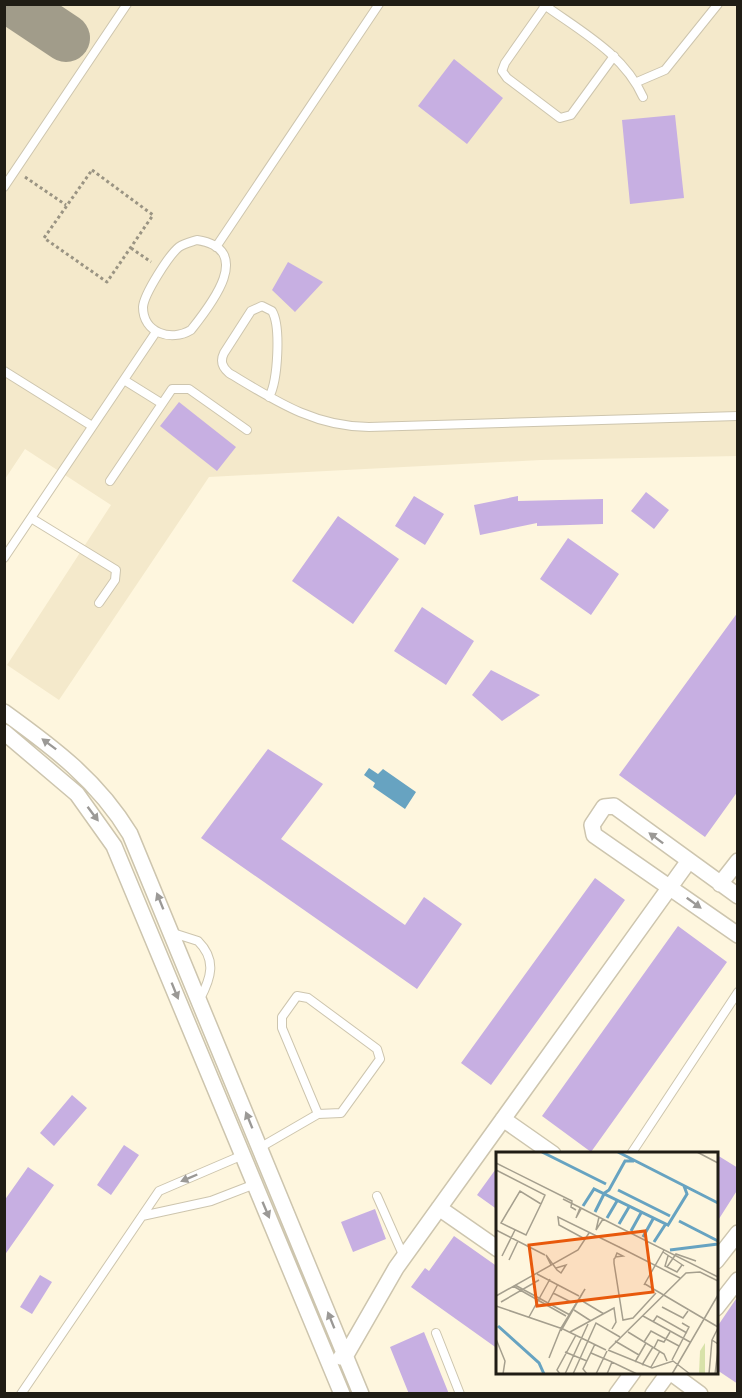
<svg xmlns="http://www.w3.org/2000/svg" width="742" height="1398" viewBox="0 0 742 1398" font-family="Roboto,sans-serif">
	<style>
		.built { fill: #f4e9cb }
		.water { fill: #67a3c1 }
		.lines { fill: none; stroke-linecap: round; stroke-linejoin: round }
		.taxiway { stroke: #a19c8a; stroke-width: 48 }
		.building { fill: #c7afe2 }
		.lane-casing { stroke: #cdc5ae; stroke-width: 10 }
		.street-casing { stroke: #cdc5ae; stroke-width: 18 }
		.path { stroke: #9a9483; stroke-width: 3; stroke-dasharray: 3 3; stroke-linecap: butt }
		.lane { stroke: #fff; stroke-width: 8 }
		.street { stroke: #fff; stroke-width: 15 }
		.oneway { fill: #9b9996 }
		.inset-river { fill: none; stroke: #67a3c1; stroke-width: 3 }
		.inset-road { fill: none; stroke: #a59f8e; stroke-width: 1.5 }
		.view { fill: #e8590c; fill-opacity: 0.15; stroke: #e8590c; stroke-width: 3 }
		.inset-edge { fill: none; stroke: #201d15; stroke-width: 3 }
	</style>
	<rect width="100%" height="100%" fill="#fef6de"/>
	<path class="built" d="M5,5H737V456L541,460L209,477L59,700L7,665L111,505L25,449L5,479Z"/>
	<path class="water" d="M369,768L378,774L383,769L416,792L405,809L373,787L375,783L364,775Z"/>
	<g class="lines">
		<path class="taxiway" d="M15,4L66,38"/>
	</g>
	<path class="building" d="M454,59L503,98L467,144L418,106Z
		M675,115L684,198L630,204L622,120Z
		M288,262L323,282L295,312L272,290Z
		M179,402L236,447L217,471L160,426Z
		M646,492L669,510L654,529L631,511Z
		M414,496L444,514L425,545L395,526Z
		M518,496V501L603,499V524L537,526V523L480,535L474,505Z
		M338,516L399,559L353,624L292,581Z
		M568,538L619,574L591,615L540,579Z
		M422,607L474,641L446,685L394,651Z
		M738,612V791L705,837L619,775Z
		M491,670L540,695L502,721L472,695Z
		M268,749L323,784L281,839L405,925L424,897L462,924L417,989L201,838Z
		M595,878L625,900L491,1085L461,1063Z
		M678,926L727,962L591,1152L542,1116Z
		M72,1095L87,1108L54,1146L40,1133Z
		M124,1145L139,1155L111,1195L97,1185Z
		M717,1155L738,1168V1189L717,1222Z
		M498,1166V1210L477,1195Z
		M28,1167L54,1185L4,1256V1201Z
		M375,1209L386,1239L353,1252L341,1222Z
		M454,1236L498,1267V1349L411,1287L425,1268L429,1271Z
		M40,1275L52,1282L32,1314L20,1307Z
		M738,1296V1384L717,1370V1327Z
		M424,1332L449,1394H409L390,1347Z"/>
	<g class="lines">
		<defs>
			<path id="lane" d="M543,4C580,31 624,54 643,97
				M545,6L505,63L502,71L507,78L560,118L571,115L614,56
				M637,82L665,70L718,4
				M4,187L127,4
				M197,240C256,249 210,306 191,330C171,342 143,333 143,307C144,294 169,255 179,247C185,243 191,242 197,240Z
				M216,247L379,4
				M4,371L92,426
				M124,380L161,403
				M269,397C278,381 281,326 272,311L262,306L251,311L224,353C220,361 222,367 229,373C274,400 314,427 369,427L738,416
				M110,481L172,389H189L247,430
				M31,518L116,570L115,580L99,603
				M4,558L156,332
				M173,933L198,941C217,960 211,978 200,999
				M261,1147L318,1114L341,1113L380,1059L377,1049L308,998L297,996L282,1017V1028L318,1114
				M631,1154L738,992
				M243,1155L159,1191L142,1216L211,1201L255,1184
				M377,1196L404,1257
				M436,1333L460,1394
				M21,1394L142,1216"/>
			<path id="street" d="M4,712C54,748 98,781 130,834L361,1394
				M4,732L77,794L114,846L342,1394
				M720,884L738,861
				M738,896L614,806L604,807L592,825L594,835L738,935
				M503,1119L553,1154
				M439,1208L498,1249
				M716,1261L738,1233
				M716,1308L738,1280
				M341,1357L346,1355L396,1268L688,862
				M670,1372L700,1394
				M617,1394L633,1372
				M653,1394L669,1372"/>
		</defs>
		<use href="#lane" class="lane-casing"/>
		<use href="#street" class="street-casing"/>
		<path class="path" d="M92,170L153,215L107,282L44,238Z
			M25,177L66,205
			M131,248L151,262"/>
		<use href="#lane" class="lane"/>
		<use href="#street" class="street"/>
	</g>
	<defs><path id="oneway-solid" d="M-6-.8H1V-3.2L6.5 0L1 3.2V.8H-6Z" transform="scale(1.5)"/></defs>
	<g class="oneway">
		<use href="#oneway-solid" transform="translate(49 744) rotate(-143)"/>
		<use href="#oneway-solid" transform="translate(93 814) rotate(53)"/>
		<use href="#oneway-solid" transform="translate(656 838) rotate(-143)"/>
		<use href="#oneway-solid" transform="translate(160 901) rotate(-112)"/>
		<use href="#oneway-solid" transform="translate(694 903) rotate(36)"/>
		<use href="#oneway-solid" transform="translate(175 991) rotate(68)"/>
		<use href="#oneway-solid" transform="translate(249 1120) rotate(-112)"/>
		<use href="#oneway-solid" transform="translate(189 1178) rotate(157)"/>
		<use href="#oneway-solid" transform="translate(266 1210) rotate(67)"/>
		<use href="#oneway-solid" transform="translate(331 1320) rotate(-112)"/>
	</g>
	<g transform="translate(496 1152)">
		<rect width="222" height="222" fill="#fef6de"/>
		<path d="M209,191V221L203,222L204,199Z" fill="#d8e2a9"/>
		<path class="inset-river" d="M46,0L110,32M122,0L222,51M122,38L174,64M107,42L113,38L129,9H138M87,54L98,37L172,73L191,42L188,34M99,60L108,42M111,66L121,49M183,69L222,89M123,72L133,55M135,79L145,61M147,85L157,67M158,90L169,73M174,98L222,92M2,174L43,211L48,222"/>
		<path class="inset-road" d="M201,0L222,11M0,11L76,49L75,55L80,58M0,18L49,43L45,52L30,83L5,71L24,39L45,52M67,47L222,125M84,56L80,66L85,57M103,65L100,78L107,67M0,78L49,103M89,87L63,73L62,65L123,95M131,99L123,95L184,126M167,100L188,114M6,104L19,78M172,104L169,114L181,120L186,113M119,105L127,104L121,101L119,106L118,107V111L127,168L137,166L160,141M13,108L22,89M55,113L50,103L61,118L65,121L70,113L60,116M171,115L180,102L200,109M41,122L83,144M149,132L222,175M19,133L74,163M148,133L168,98M17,134L70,164M57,141L75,150M0,144L82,98L93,81M83,147L108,162M5,150L43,128M52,151L62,132M0,154L67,177L110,198M166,155L187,166L192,159M78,158L95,169M147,164L194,190M33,165L54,127M157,170L161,164L191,181M222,176L216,188L222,192M74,180L118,156L120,170L116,177M132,180L168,202L171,209M0,187L9,209L7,222M119,189L143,203M148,190L155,179L183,194M158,196L162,188L168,190L174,180M113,197L190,121L204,120L222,129M112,198L156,216L177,209L194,222M69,200L91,209M95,201L116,210M53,206L65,176L89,137L65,179M176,208L193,175L186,171M139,210L150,191M146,213L157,195M155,215L164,199M64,222L61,218L80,183M69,222L92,172M77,222L100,171L124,185M91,222L87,217L99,192M100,222L111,199M111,222L116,210L141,222M176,222L222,143M213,222L216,188M219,222L222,198"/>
		<path class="view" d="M149,79L157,140L41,154L33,93Z"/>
		<rect width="222" height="222" class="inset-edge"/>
	</g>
	<rect width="742" height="1398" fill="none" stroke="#201d15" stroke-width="12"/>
</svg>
